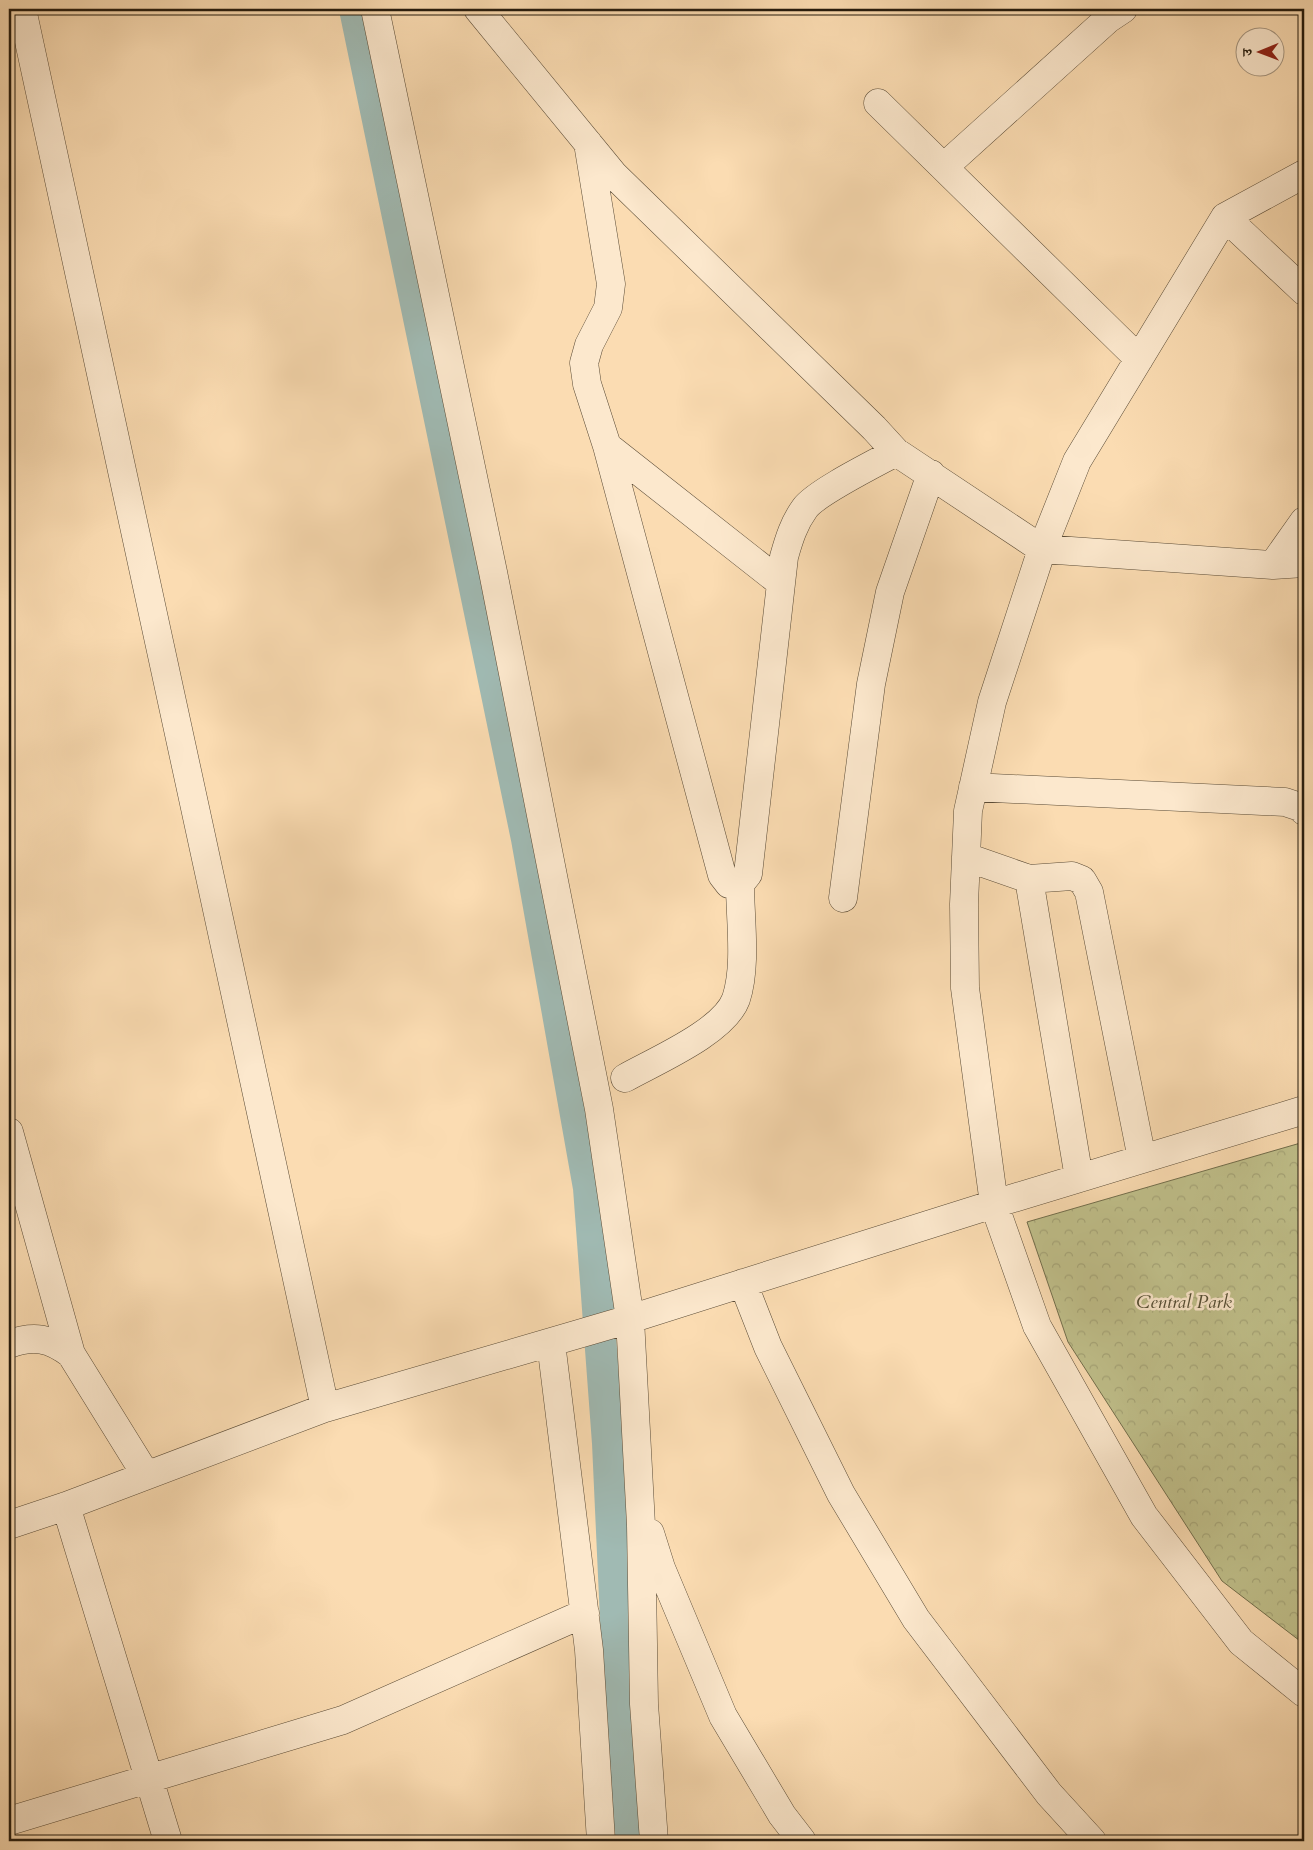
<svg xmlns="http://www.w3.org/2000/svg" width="1313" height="1850" viewBox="0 0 1313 1850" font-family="Cardo,'Noto Serif Devanagari',serif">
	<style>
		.park { fill: url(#park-crowns); stroke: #726e4c }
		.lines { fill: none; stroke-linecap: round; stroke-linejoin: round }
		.canal { stroke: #a0bab3; stroke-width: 32 }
		.minor-casing { stroke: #5a4b36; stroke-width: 29 }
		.minor { stroke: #fce8cd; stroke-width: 28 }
		.labels { text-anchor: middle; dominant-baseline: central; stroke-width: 5; stroke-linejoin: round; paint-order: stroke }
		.park-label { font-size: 19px; font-style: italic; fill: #544d33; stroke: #fce8cd }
	</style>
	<defs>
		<pattern id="park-crowns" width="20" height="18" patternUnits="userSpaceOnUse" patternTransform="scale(1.25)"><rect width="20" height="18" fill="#c0c08b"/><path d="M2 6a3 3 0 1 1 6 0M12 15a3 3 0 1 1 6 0" fill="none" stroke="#a5a477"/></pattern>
	</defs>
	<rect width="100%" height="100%" fill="#fbdcb2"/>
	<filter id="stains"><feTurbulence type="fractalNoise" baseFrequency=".004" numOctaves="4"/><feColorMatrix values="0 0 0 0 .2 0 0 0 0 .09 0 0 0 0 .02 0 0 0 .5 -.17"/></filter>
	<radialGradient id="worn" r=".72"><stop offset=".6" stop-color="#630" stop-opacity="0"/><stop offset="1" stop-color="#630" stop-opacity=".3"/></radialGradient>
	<path class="park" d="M1304,1142V1644L1222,1581L1068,1342L1027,1222Z"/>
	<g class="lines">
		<path class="canal" d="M355,9L527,839L589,1188L608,1443L626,1841"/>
		<defs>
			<path id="minor" d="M22,9L325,1408
				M375,9L493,572L599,1109L630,1319L641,1525L644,1704L654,1841
				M478,9L614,175L874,428L896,452L1042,549L1273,565L1304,563
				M878,103L1139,359
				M588,143L611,284L608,308L589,345L584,363L587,384L607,446L722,875L729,884H740L748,874L784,557C789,539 794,523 805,508C817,492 876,463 896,452
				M944,167L1108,19L1123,9
				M1304,174L1225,217L1077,461L1042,549L992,702L968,811L964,904L965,988L994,1204L1037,1326L1144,1516L1241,1642L1304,1693
				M1225,217L1304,291
				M607,446L781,583
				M1273,565L1304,521
				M973,787L1285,802L1300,807L1304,811
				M966,857L1029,879L1079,1178
				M1029,879L1072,876L1082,880L1089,892L1142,1159
				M843,898L871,684L890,592L931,474
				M625,1078C655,1061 724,1032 736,999C747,966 740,918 740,884
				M9,1132L71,1354
				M743,1283L768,1347L841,1494L916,1619L1049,1794L1092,1841
				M551,1343L589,1650L601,1841
				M9,1344C34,1335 50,1338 71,1354L146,1475
				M66,1506L168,1841
				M9,1525L66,1506L325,1408L630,1319L994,1204L1304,1110
				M650,1533L661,1568L723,1716L782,1815L802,1841
				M9,1821L343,1720L585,1613"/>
		</defs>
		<use href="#minor" class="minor-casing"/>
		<use href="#minor" class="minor"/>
	</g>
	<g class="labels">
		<g class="park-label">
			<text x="1184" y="1302">Central Park</text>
		</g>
	</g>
	<rect width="1313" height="1850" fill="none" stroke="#fbdcb2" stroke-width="30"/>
	<rect x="10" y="10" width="1293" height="1830" fill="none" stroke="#251b0d" stroke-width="2.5"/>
	<rect x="15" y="15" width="1283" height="1820" fill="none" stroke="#251b0d"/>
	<g transform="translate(1260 52) rotate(269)"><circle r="24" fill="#fce8cd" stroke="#a69680"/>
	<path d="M0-4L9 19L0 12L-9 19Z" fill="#8f2418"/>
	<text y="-8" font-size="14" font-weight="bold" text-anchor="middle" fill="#251b0d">उ</text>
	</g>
	<rect width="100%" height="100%" filter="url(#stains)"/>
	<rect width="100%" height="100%" fill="url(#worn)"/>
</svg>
